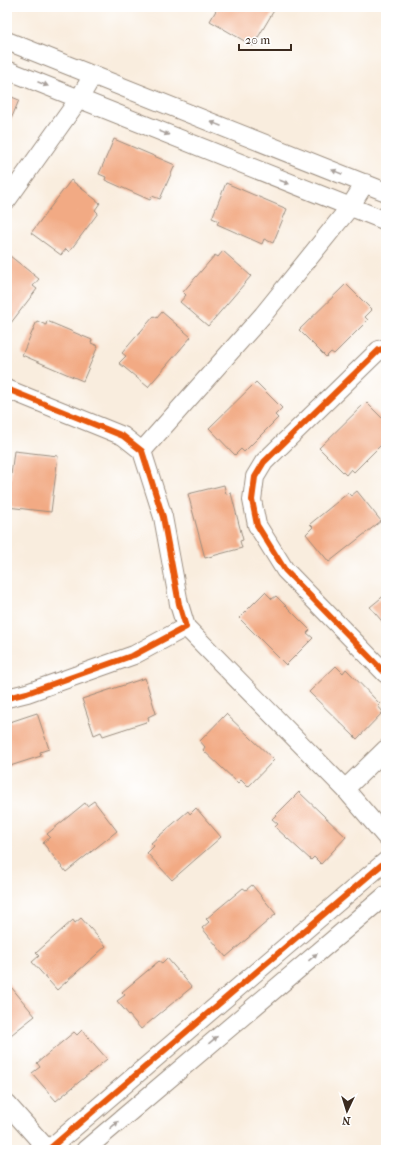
<svg xmlns="http://www.w3.org/2000/svg" width="393" height="1157" viewBox="0 0 393 1157" font-family="'IM FELL French Canon',serif">
	<style>
		.building { fill: #f2aa84 }
		.lines { fill: none; stroke-linecap: round; stroke-linejoin: round }
		.minor-casing { stroke: #9a8c7e; stroke-width: 20 }
		.minor { stroke: #fff; stroke-width: 18 }
		.cycleway-casing { stroke: #fff; stroke-width: 8 }
		.cycleway { stroke: #e8590c; stroke-width: 6 }
		.oneway { fill: #a79f9a }
	</style>
	<rect width="100%" height="100%" fill="#fff"/>
	<filter id="ink" filterUnits="userSpaceOnUse"><feTurbulence type="fractalNoise" baseFrequency=".025" numOctaves="2"/><feDisplacementMap in="SourceGraphic" scale="8" xChannelSelector="R" yChannelSelector="G"/><feConvolveMatrix kernelMatrix="1 2 1 2 8 2 1 2 1" color-interpolation-filters="sRGB"/></filter>
	<filter id="wash" filterUnits="userSpaceOnUse"><feTurbulence type="fractalNoise" baseFrequency=".012" numOctaves="4" result="noise"/><feDisplacementMap in="SourceGraphic" scale="16" xChannelSelector="R" yChannelSelector="G"/><feGaussianBlur stdDeviation="0.9" result="paint"/><feColorMatrix in="noise" values="0 0 0 0 0 0 0 0 0 0 0 0 0 0 0 0 0 1.4 0 .05"/><feComposite in="paint" operator="in"/></filter>
	<g filter="url(#wash)">
		<rect width="100%" height="100%" fill="#f9edde"/>
		<g id="blocks">
			<path class="building" d="M218,7H276L253,46L210,21Z
				M7,95L19,100L7,129Z
				M114,139L175,165L160,199L152,196L150,200L105,180L106,177L99,174Z
				M71,180L100,203L95,210L98,213L69,252L66,249L61,255L31,233Z
				M226,183L287,209L273,243L264,239L262,244L217,224L219,221L212,218Z
				M223,251L251,276L208,326L180,302L186,295L183,292L215,255L218,257Z
				M10,256L39,279L33,286L37,289L7,328V260Z
				M346,284L372,310L365,317L368,320L334,354L331,352L326,357L299,330Z
				M162,312L191,337L148,387L119,363L126,356L122,353L154,316L157,318Z
				M37,321L46,325L47,321L92,340L91,343L98,346L83,381L22,355Z
				M256,382L282,408L275,415L278,418L244,452L241,449L235,455L209,428Z
				M366,402L386,422V440L354,472L351,469L346,475L319,448Z
				M14,451L58,456L51,512L7,507Z
				M224,485L226,494L231,493L243,540L240,541L242,548L205,558L188,494Z
				M357,491L381,521L329,562L306,534L313,527L310,524L348,493L351,496Z
				M265,592L272,599L276,596L310,630L307,633L313,638L286,665L239,618Z
				M386,594V626L370,607Z
				M336,666L343,673L346,669L380,704L378,706L383,712L357,739L309,692Z
				M145,678L156,713L148,717L149,721L103,736L101,732L94,735L82,699Z
				M37,713L49,749L40,752L41,756L7,767V723Z
				M226,714L274,760L248,787L241,780L238,783L203,750L205,747L200,741Z
				M299,792L346,837L321,864L314,857L311,860L275,827L278,824L272,819Z
				M94,801L117,831L66,872L43,843L50,837L47,834L85,803L87,806Z
				M196,808L221,837L172,880L147,853L154,846L151,843L188,811L190,814Z
				M252,885L276,914L226,957L202,928L209,922L206,919L243,888L246,890Z
				M81,918L106,946L57,990L32,962L39,956L36,953L73,920L75,923Z
				M167,958L192,987L141,1029L117,1001L125,995L122,992L159,961L162,963Z
				M7,982L35,1016L7,1038Z
				M82,1030L107,1059L56,1101L32,1073L40,1067L37,1063L74,1032L77,1035Z"/>
		</g>
	</g>
	<g filter="url(#ink)">
		<use href="#blocks" fill-opacity="0" stroke="#9a8c7e" stroke-width="1"/>
		<g class="lines">
			<defs>
				<path id="minor" d="M7,41L386,192
					M7,70L386,221
					M7,200L79,99L93,75
					M386,348L379,350L264,462L255,477L252,500L257,525L285,570L386,674
					M7,389L123,436L142,451L163,517L179,604L186,627L134,655L27,693L7,698
					M142,451L263,315L350,207L365,183
					M186,627L345,789L386,837
					M345,789L386,749
					M7,1104L48,1150
					M48,1150L386,861
					M85,1150L386,895"/>
			</defs>
			<use href="#minor" class="minor-casing"/>
			<use href="#minor" class="minor"/>
			<defs>
				<path id="cycleway" d="M386,348L379,350L264,462L255,477L252,500L257,525L285,570L386,674
					M7,389L123,436L142,451L163,517L179,604L186,627L134,655L27,693L7,698
					M48,1150L386,861"/>
			</defs>
			<use href="#cycleway" class="cycleway-casing"/>
			<use href="#cycleway" class="cycleway"/>
		</g>
		<defs><path id="oneway-solid" d="M-6-.8H1V-3.2L6.5 0L1 3.2V.8H-6Z"/></defs>
		<g class="oneway">
			<use href="#oneway-solid" transform="translate(43 84) rotate(22)"/>
			<use href="#oneway-solid" transform="translate(216 124) rotate(-158)"/>
			<use href="#oneway-solid" transform="translate(164 133) rotate(22)"/>
			<use href="#oneway-solid" transform="translate(337 172) rotate(-158)"/>
			<use href="#oneway-solid" transform="translate(284 182) rotate(21)"/>
			<use href="#oneway-solid" transform="translate(313 957) rotate(-40)"/>
			<use href="#oneway-solid" transform="translate(213 1040) rotate(-40)"/>
			<use href="#oneway-solid" transform="translate(114 1125) rotate(-41)"/>
		</g>
	</g>
	<rect width="393" height="1157" fill="none" stroke="#fff" stroke-width="24"/>
	<g transform="translate(347 1111) rotate(184)" stroke="#ffffff" stroke-width="3" paint-order="stroke">
	<path d="M0-3L7 15L0 10L-7 15Z" fill="#3b2a1e"/>
	<text y="-6" font-size="11" font-weight="bold" text-anchor="middle" fill="#3b2a1e">N</text>
	</g>
	<path d="M239 44v6h52v-6" fill="none" stroke="#3b2a1e" stroke-width="2"/>
	<text x="245" y="44" font-size="12" fill="#3b2a1e" stroke="#ffffff" stroke-width="3" paint-order="stroke">20 m</text>
</svg>
